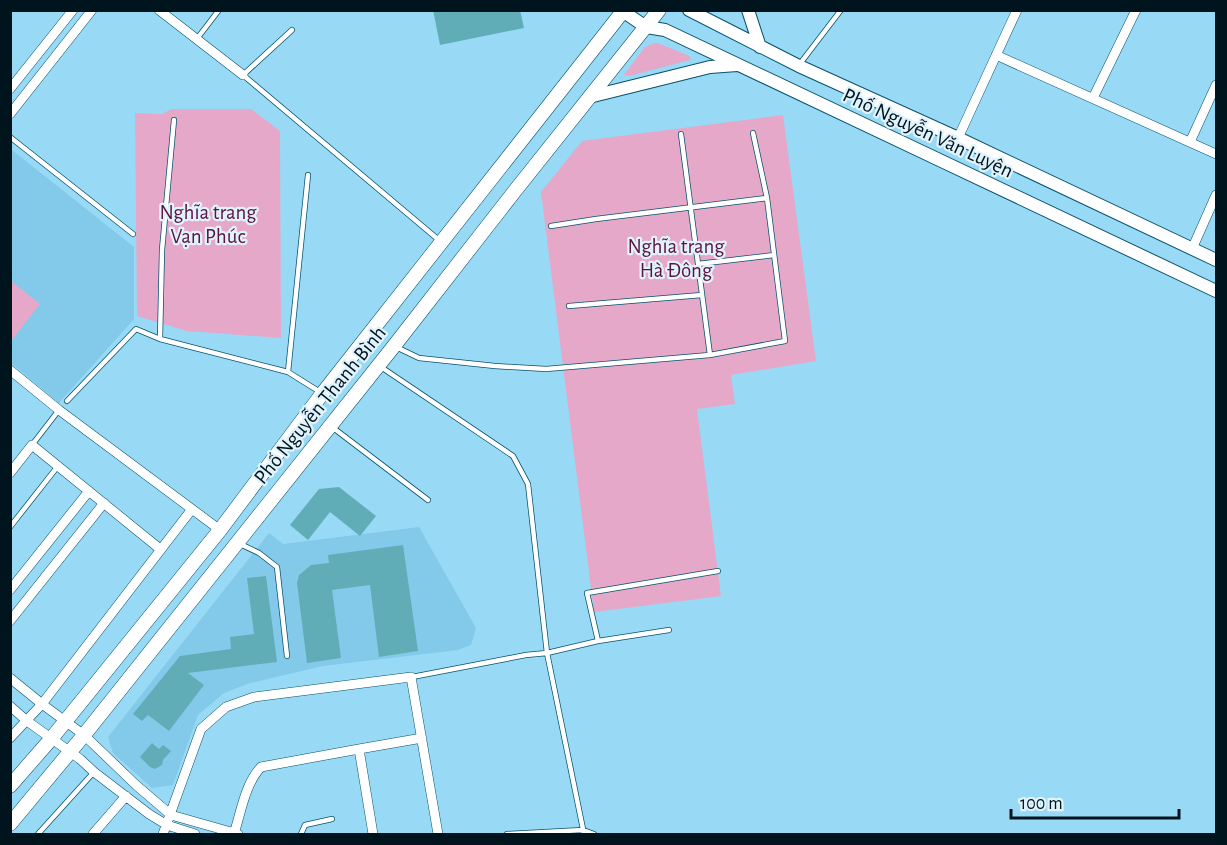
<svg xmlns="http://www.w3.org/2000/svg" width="1227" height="845" viewBox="0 0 1227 845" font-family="'Alegreya Sans',sans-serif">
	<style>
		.built { fill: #83caea }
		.green { fill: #e6a8c8 }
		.building { fill: #61adb7 }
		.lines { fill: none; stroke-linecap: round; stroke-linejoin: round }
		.lane-casing { stroke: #07526b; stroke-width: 6 }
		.street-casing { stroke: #07526b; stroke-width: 10 }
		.secondary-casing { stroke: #07526b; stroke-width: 14 }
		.primary-casing { stroke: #07526b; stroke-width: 15 }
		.lane { stroke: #fff; stroke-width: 4.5 }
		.street { stroke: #fff; stroke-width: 9 }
		.secondary { stroke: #fff; stroke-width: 12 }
		.primary { stroke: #fff; stroke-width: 14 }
		.labels { text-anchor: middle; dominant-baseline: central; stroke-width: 4.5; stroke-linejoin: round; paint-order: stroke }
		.street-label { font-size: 21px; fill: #00141e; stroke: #e0f3fc }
		.park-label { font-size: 21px; fill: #5d1341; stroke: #e0f3fc }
	</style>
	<rect width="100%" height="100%" fill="#98d9f6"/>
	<path class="built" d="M10,150H12L134,247V319L59,403L11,363Z
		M419,527L476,628L471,645L458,650L323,666L247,684L224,693L198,715L173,785L152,788L113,753L108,737L269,533L283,544Z"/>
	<path class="green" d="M655,43L660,44L687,55L691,58L690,60L629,76L624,75L625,73L645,47Z
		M171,109H251L280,131L281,338L187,331L137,316L135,113L163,114Z
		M783,115L816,361L731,375L735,404L697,409L721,596L594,612L541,192L582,141Z
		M11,281L40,304L11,341H10Z"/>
	<path class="building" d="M433,10H520L524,28L440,45Z
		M339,487L376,516L360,536L330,512L308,540L290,525L319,489Z
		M403,545L418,651L379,657L370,585L332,590L341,658L307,663L297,583L299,575L311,565L329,563L328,555Z
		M266,576L277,662L188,673L204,685L169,731L148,715L142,721L133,714L180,656L231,649L230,637L254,634L247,578Z
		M152,743L159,749L163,745L171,751L163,760L162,765L155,769L150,767L140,757Z"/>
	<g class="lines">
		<defs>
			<path id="lane" d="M292,30L243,75L440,241
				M196,40L219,10
				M799,65L841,10
				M681,134L710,355L785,341L767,198L753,133
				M10,137L133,234
				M551,226L596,219L767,198
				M698,264L774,255
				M569,306L702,295
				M160,339L162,250L174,120
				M396,347L419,358L495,366L546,369L710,355
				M381,367L513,456L528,484L547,653L584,834
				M288,372L308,175
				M67,401L136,329L160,339L288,372L320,392
				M332,427L428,500
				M32,445L59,410
				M10,527L58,466
				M238,543L259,553L277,567L287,656
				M598,641L587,593L718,571
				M412,677L526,655L547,653L598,641L669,630
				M38,834L94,772
				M301,834L305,825L332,819
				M507,834L583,830L594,834"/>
			<path id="street" d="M159,10L243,75
				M996,55L1216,154
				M10,89L73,10
				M1093,98L1136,10
				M10,114L92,10
				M958,138L1017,10
				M1190,142L1216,85
				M1192,249L1216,195
				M10,370L59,410L220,530
				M10,473L32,445L160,549
				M10,590L89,491
				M10,621L104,503
				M10,678L42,704L84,735L136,785L171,815L238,834
				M10,706L27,721L80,759L94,772L149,814L167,825L195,834
				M10,738L42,704L192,509
				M359,749L422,738
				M93,834L126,796
				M163,834L201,729L226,707L254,697L411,677L438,834
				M234,834C241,812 245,784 261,767L359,749L373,834"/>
			<path id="secondary" d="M689,10L799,66L958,138L1216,260
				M748,10L760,47
				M624,12L646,27L665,30C848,118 1033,203 1216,291
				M589,97L710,67L737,65"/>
			<path id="primary" d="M10,786L51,739L220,530L322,394L624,10
				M10,824L84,735L394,346L514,192L659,10"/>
		</defs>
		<use href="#lane" class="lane-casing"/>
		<use href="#street" class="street-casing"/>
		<use href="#secondary" class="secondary-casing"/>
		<use href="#primary" class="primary-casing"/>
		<use href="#lane" class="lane"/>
		<use href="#street" class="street"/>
		<use href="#secondary" class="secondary"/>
		<use href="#primary" class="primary"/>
	</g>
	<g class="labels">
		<g class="street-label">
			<text transform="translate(928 133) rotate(25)">Phố Nguyễn Văn Luyện</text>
			<text transform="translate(320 405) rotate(-51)">Phố Nguyễn Thanh Bình</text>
		</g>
		<g class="park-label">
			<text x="208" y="212">Nghĩa trang<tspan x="208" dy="24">Vạn Phúc</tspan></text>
			<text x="676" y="246">Nghĩa trang<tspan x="676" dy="24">Hà Đông</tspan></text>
		</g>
	</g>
	<rect width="1227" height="845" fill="none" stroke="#00141e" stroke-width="24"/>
	<path d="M1011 809v9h168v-9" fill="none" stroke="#00141e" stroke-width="3"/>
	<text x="1020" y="809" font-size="18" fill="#00141e" stroke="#e0f3fc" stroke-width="4.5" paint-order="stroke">100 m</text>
</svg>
